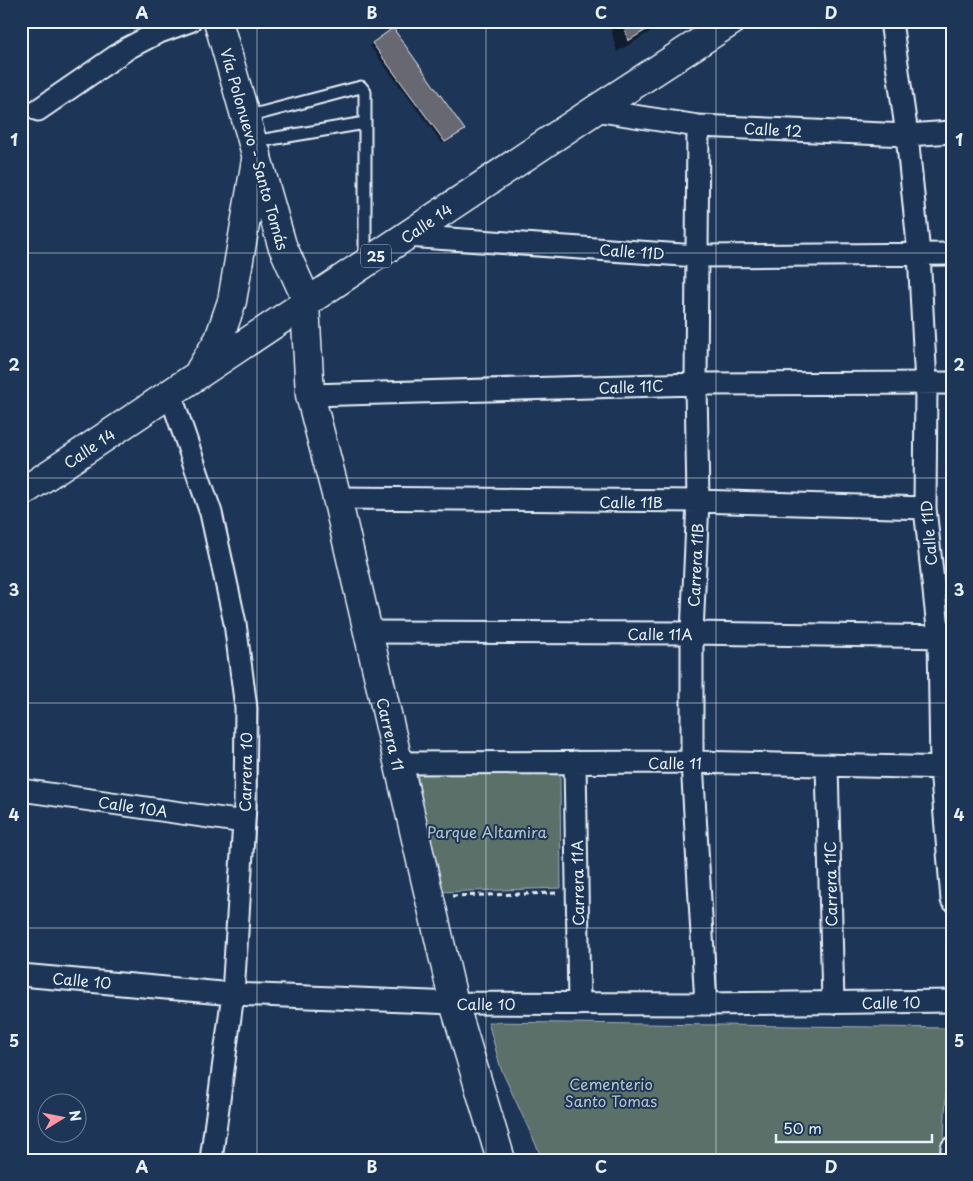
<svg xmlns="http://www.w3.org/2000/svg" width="973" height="1181" viewBox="0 0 973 1181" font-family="'Playpen Sans',sans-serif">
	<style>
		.green { fill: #5b6f6a; stroke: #a2b0b1 }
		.shadow { fill: #0007 }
		.building { fill: #686772; stroke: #e8f1f8 }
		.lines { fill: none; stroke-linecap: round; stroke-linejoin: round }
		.lane-casing { stroke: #e8f1f8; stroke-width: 15 }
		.street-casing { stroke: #e8f1f8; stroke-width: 25 }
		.secondary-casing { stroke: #e8f1f8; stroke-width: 31 }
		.primary-casing { stroke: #e8f1f8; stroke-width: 31 }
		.path { stroke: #e8f1f8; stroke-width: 3; stroke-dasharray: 5 4; stroke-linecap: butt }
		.lane { stroke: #1d3557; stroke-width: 11 }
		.street { stroke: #1d3557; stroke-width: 21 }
		.secondary { stroke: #1d3557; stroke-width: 28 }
		.primary { stroke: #1d3557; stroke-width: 28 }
		.grid { fill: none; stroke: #e8f1f8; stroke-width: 1; stroke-opacity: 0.55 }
		.labels { text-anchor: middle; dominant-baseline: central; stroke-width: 4; stroke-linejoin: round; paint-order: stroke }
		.shield { fill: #1d3557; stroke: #abb9c8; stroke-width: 1 }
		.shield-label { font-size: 14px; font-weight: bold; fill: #e8f1f8 }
		.street-label { font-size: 15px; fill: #e8f1f8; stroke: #1d3557 }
		.park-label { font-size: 15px; fill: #b7c4c6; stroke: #1d3557 }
		.neatline { fill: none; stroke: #e8f1f8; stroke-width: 2 }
		.grid-label { font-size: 16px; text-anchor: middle; font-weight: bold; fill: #e8f1f8 }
	</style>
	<rect width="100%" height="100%" fill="#1d3557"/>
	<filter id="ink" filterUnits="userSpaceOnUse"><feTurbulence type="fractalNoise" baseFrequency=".02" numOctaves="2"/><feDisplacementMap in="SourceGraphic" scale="10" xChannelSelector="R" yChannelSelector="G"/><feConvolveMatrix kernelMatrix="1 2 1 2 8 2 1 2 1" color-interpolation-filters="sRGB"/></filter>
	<g filter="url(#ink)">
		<path class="green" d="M417,772L560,774L561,888L438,892Z
			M488,1022L949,1028L943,1160H543L501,1069Z"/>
		<path class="shadow" d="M609,21H663L656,28L617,52Z
			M373,43L461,132L442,143L370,46Z"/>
		<path class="building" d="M623,21H661L628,41Z
			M393,28L465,130L445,142L372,43Z"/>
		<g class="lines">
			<defs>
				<path id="lane" d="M246,117L353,89L361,87L365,92V262
					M253,142L365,123"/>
				<path id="street" d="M891,21L907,135L919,254L926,384L925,508L939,637L941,768L952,900
					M38,110L128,48L157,33L190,21
					M595,110L698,126L907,135L952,132
					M698,126L696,384L698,501L692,633V762L706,1004
					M406,236L697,256L952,254
					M170,393L211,513L235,623L246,708L245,806L233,994L211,1160
					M310,395L696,384L952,383
					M337,498L698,501L925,508
					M367,632L692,633L952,637
					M575,762L579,1004
					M398,763L692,762L952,768
					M827,765L833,1003
					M21,790L244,822
					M21,975L233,994L454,1003L706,1004L952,1001
					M951,1160L952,1148"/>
				<path id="secondary" d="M218,21L282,245L308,303
					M305,305L310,395L337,498L454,1003L501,1160"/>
				<path id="primary" d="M200,370L219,339L232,301L257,154
					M21,493L595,110L732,21"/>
			</defs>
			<use href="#lane" class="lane-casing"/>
			<use href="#street" class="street-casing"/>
			<use href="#secondary" class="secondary-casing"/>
			<use href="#primary" class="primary-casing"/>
			<path class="path" d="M452,896L556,893"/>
			<use href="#lane" class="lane"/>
			<use href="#street" class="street"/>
			<use href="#secondary" class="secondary"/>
			<use href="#primary" class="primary"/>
		</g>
	</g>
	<path class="grid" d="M257,21V1160M486,21V1160M716,21V1160M21,253H952M21,478H952M21,703H952M21,928H952"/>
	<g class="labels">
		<rect class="shield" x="361" y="244.5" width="30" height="23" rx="4"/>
		<g class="shield-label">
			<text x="376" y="256">25</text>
		</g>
		<g class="street-label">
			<text transform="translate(773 129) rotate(3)">Calle 12</text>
			<text transform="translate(255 149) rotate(74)">Vía Polonuevo - Santo Tomás</text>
			<text transform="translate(426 223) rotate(-34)">Calle 14</text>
			<text transform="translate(632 251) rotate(4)">Calle 11D</text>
			<text transform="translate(631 386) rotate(-2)">Calle 11C</text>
			<text transform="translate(89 448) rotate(-34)">Calle 14</text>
			<text x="631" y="501">Calle 11B</text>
			<text transform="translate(928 533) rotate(-95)">Calle 11D</text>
			<text transform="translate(695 565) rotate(-87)">Carrera 11B</text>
			<text x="660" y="633">Calle 11A</text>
			<text transform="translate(391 734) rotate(77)">Carrera 11</text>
			<text x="675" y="762">Calle 11</text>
			<text transform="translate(245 772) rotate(-89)">Carrera 10</text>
			<text transform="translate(133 806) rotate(8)">Calle 10A</text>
			<text transform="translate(577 883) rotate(-91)">Carrera 11A</text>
			<text transform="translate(830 884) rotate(-91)">Carrera 11C</text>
			<text transform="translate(82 980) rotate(5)">Calle 10</text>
			<text transform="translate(891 1002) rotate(-1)">Calle 10</text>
			<text x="486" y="1003">Calle 10</text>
		</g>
		<g class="park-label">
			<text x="487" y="831">Parque Altamira</text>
			<text x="611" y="1083">Cementerio<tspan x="611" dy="17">Santo Tomas</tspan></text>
		</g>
	</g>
	<rect width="973" height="1181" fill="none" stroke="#1d3557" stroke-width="55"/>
	<g transform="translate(62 1118) rotate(80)"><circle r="24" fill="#1d3557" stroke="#6e8097"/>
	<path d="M0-4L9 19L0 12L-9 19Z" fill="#ff9aa2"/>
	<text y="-8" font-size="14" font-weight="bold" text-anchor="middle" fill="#e8f1f8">N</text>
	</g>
	<path d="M776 1134v8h156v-8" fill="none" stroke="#e8f1f8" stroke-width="2.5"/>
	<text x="783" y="1134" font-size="15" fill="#e8f1f8" stroke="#1d3557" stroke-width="4" paint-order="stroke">50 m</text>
	<rect x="28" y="28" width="918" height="1126" class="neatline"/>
	<g class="grid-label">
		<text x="142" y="19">A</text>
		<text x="372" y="19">B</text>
		<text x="601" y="19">C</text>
		<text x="831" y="19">D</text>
		<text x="14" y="146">1</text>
		<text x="959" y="146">1</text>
		<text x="14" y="371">2</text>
		<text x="959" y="371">2</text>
		<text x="14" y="596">3</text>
		<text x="959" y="596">3</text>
		<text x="14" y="821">4</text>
		<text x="959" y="821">4</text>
		<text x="14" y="1047">5</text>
		<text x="959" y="1047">5</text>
		<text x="142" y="1173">A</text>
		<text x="372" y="1173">B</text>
		<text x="601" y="1173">C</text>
		<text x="831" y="1173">D</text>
	</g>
</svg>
